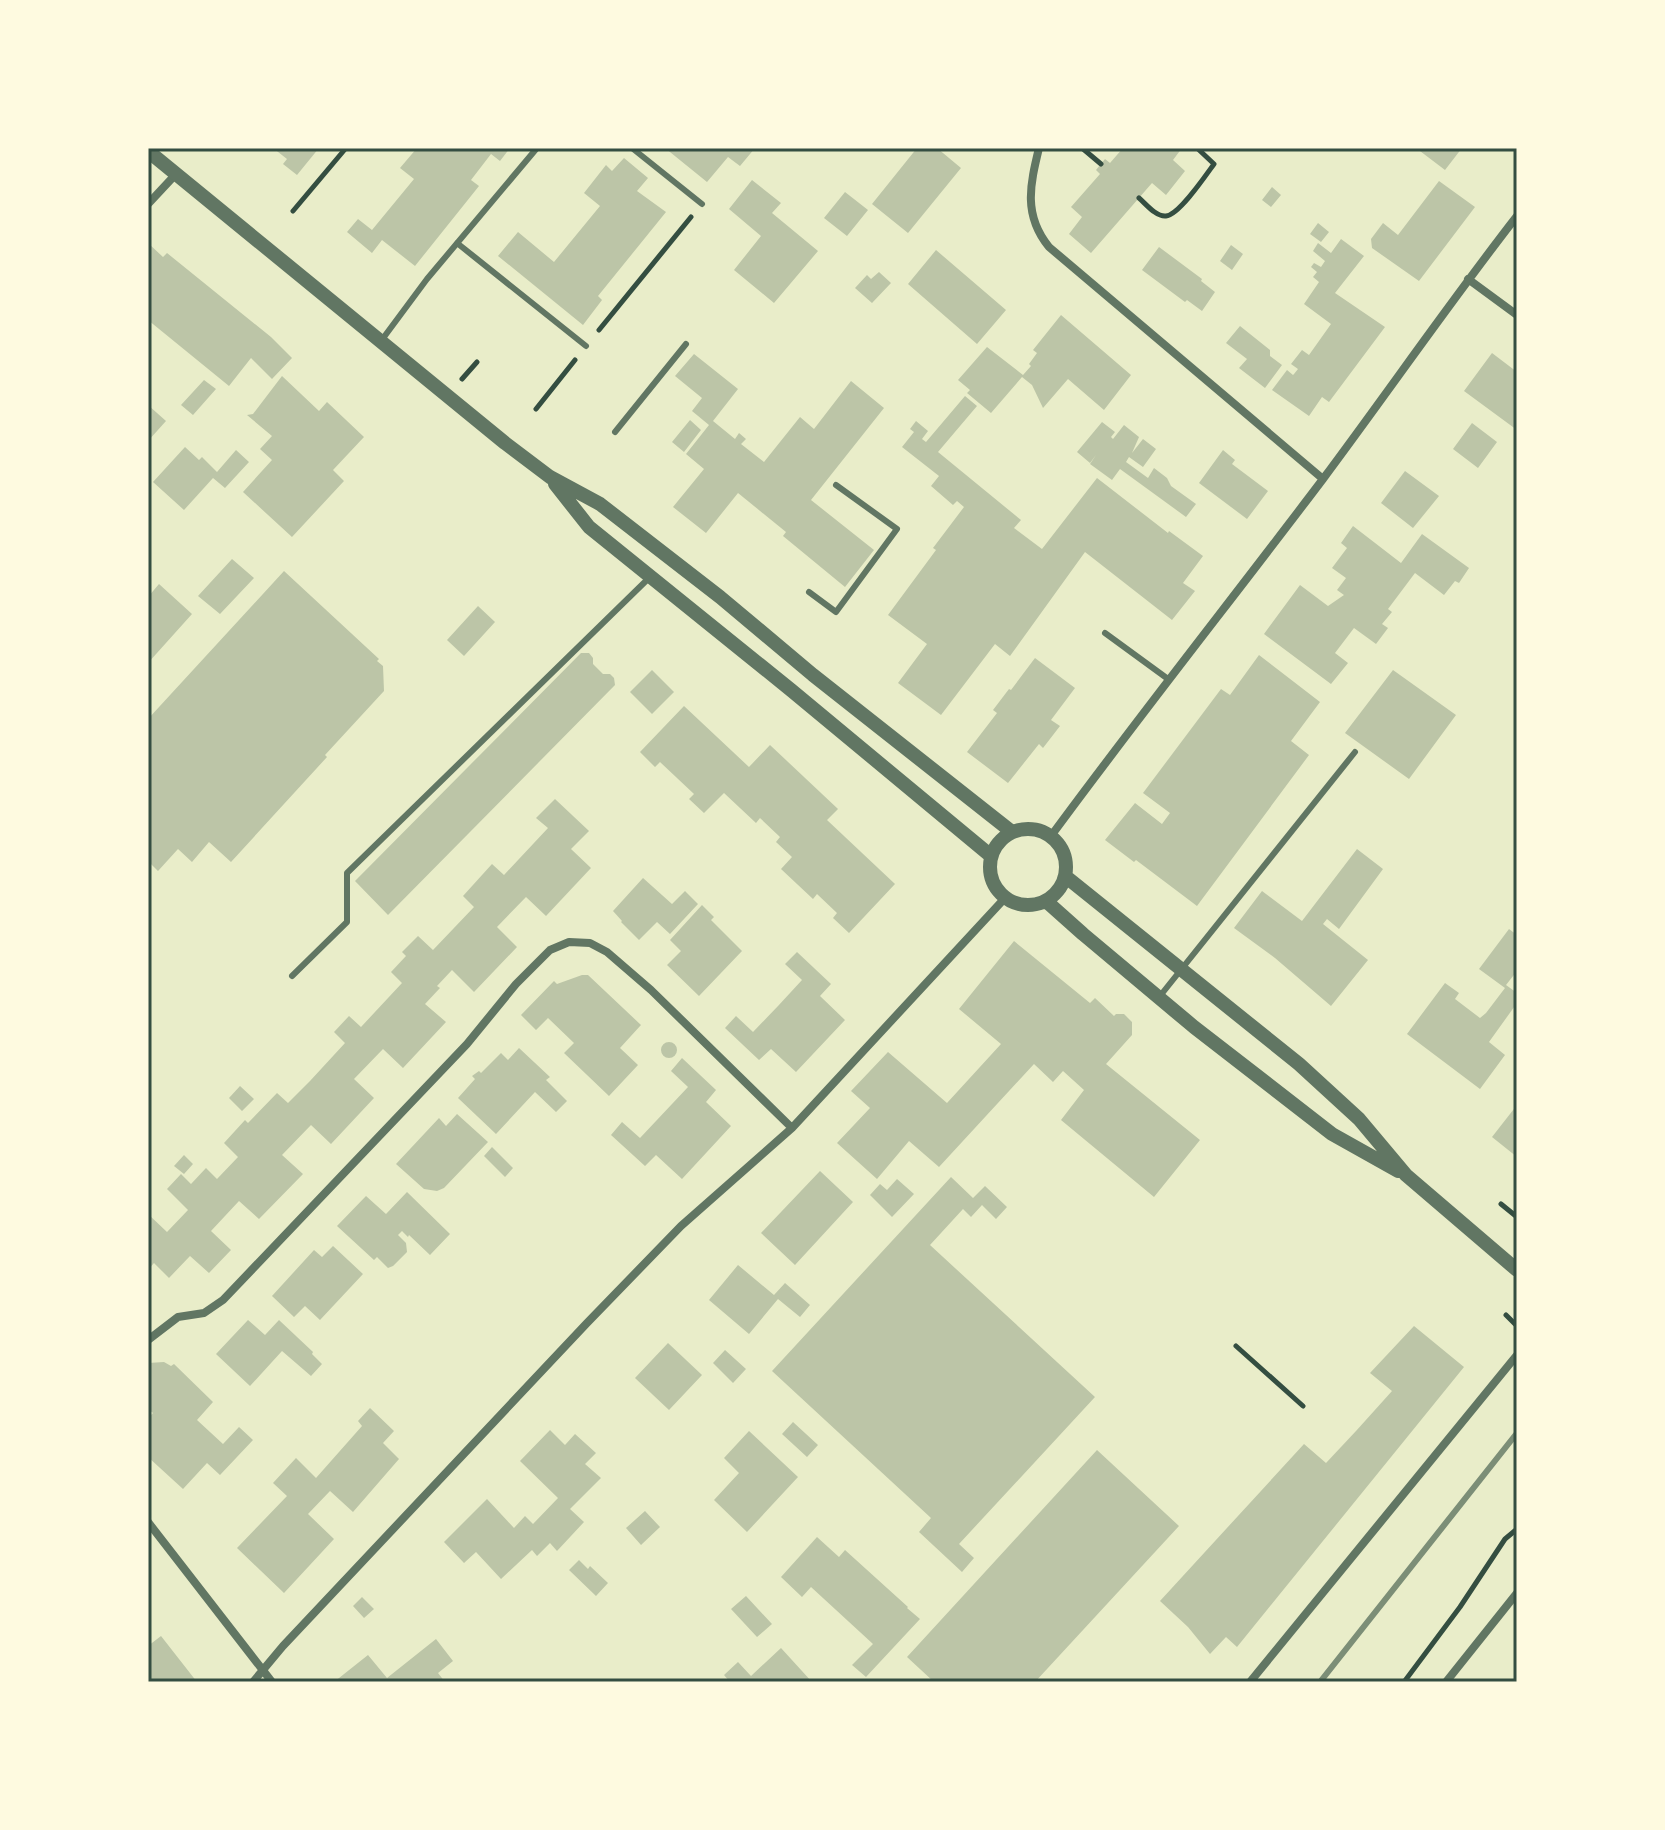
<svg xmlns="http://www.w3.org/2000/svg" width="1665" height="1830" viewBox="0 0 1665 1830" font-family="Cabin,sans-serif">
	<style>
		.building { fill: #bcc5a7 }
		.lines { fill: none; stroke-linecap: round; stroke-linejoin: round }
		.path { stroke: #344e41; stroke-width: 5 }
		.service { stroke: #617663; stroke-width: 6 }
		.minor { stroke: #617663; stroke-width: 8 }
		.tertiary { stroke: #617663; stroke-width: 14 }
		.rail { stroke: #7c8e77; stroke-width: 6 }
		.neatline { fill: none; stroke: #344e41; stroke-width: 3 }
	</style>
	<rect width="100%" height="100%" fill="#e9edc9"/>
	<path class="building" d="M273,148H319L297,175L283,164L287,159Z
		M417,148H510L500,161L491,154L471,180L479,186L415,266L382,240L372,253L347,232L358,219L372,230L414,179L400,168Z
		M665,148H755L740,166L728,157L707,182Z
		M917,148H937L961,168L908,233L872,204Z
		M1123,148H1182L1173,160L1185,171L1166,195L1152,183L1091,253L1069,234L1082,217L1071,207L1100,174L1096,170L1105,159L1110,163Z
		M1416,148H1462L1445,170Z
		M624,158L648,178L637,191L666,212L598,296L602,300L583,325L498,256L518,232L554,262L600,206L584,193L606,165L612,171Z
		M752,180L781,203L772,213L818,251L774,303L734,270L761,236L729,209Z
		M1439,181L1475,207L1419,281L1372,248L1371,239L1383,223L1398,235Z
		M1272,187L1281,195L1271,207L1262,200Z
		M845,192L868,210L847,236L824,218Z
		M1318,223L1329,232L1321,242L1310,234Z
		M1341,239L1364,256L1335,293L1385,327L1329,402L1322,397L1309,416L1272,390L1287,370L1293,375L1294,374L1298,369L1291,364L1302,350L1309,355L1331,324L1304,304L1319,282L1313,277L1317,272L1311,267L1314,263L1321,267L1325,261L1313,251L1318,243L1331,253Z
		M148,243L163,257L167,253L271,337L292,358L272,379L251,358L229,386L148,320Z
		M1231,245L1243,254L1232,270L1220,261Z
		M1159,247L1202,279L1201,281L1215,292L1202,311L1187,300L1185,302L1142,270Z
		M936,250L1006,310L977,344L908,284Z
		M879,272L891,283L872,303L855,288L867,275L871,279Z
		M1061,315L1131,375L1104,410L1068,379L1043,408L1032,385L1022,377L991,413L967,393L970,390L958,380L987,347L1023,375L1031,366L1029,364L1037,353L1033,350Z
		M1240,326L1270,350V356L1282,365L1265,388L1239,368L1247,359L1226,343Z
		M1492,353L1517,372V430L1464,391Z
		M694,354L738,389L713,421L735,439L739,433L746,439L741,444L764,462L800,417L814,429L851,381L884,408L811,500L874,550L845,587L783,536L786,532L738,493L706,533L673,507L704,469L686,454L709,425L692,411L702,398L675,376Z
		M282,376L319,411L327,402L364,437L333,470L344,481L292,537L243,492L272,460L260,449L272,436L247,415L253,414Z
		M204,380L216,389L193,415L181,405Z
		M965,396L977,406L938,452L1021,520L1014,528L1042,549L1097,478L1168,533L1169,531L1203,556L1183,583L1195,591L1172,620L1085,552L1010,656L995,644L941,715L898,683L927,644L888,615L936,550L933,548L964,507L957,501L953,505L931,486L939,476L902,447L914,432L910,429L916,421L928,431L922,439L926,442Z
		M148,405L166,421L148,441Z
		M690,420L701,430L684,452L672,442Z
		M1102,422L1115,432L1111,437L1113,439L1124,425L1139,437L1132,453L1143,439L1156,449L1143,467L1129,457L1126,462L1148,478L1154,468L1167,478L1171,486L1196,504L1186,517L1120,469L1112,480L1090,464L1096,455L1090,463L1077,452Z
		M1472,423L1497,442L1478,468L1453,449Z
		M185,447L199,460L202,457L217,472L236,450L249,462L225,488L213,478L184,510L153,482Z
		M1223,450L1235,460L1232,464L1268,491L1247,519L1199,483Z
		M1405,471L1439,496L1413,528L1381,503Z
		M1353,526L1401,563L1422,534L1469,568L1459,583L1455,581L1444,595L1415,573L1388,609L1392,612L1382,624L1388,628L1376,644L1354,628L1335,653L1348,663L1331,684L1264,634L1300,585L1328,606L1344,595L1337,590L1346,578L1332,568L1347,548L1341,543Z
		M232,559L254,578L220,614L198,596Z
		M284,571L379,659L377,661L383,666L384,691L325,755L327,757L231,862L209,842L192,862L178,849L158,871L148,861V719Z
		M159,584L192,614L148,663V597Z
		M478,606L495,622L464,656L447,640Z
		M581,653H589L593,658V664L603,674H610L614,678L615,685L388,915L355,881Z
		M1259,655L1320,702L1291,741L1309,755L1197,906L1136,860L1134,862L1105,840L1135,803L1162,824L1170,813L1143,793L1221,689L1230,695Z
		M1035,658L1075,688L1051,720L1060,726L1043,748L1039,744L1008,783L967,752L997,713L993,710L1009,689L1011,690Z
		M652,670L674,692L652,714L630,692Z
		M1393,670L1456,715L1409,779L1345,733Z
		M684,706L749,767L770,745L838,809L827,820L895,884L849,933L833,918L837,913L817,894L813,899L781,869L792,857L776,842L780,837L760,818L756,823L724,793L704,813L689,799L694,794L660,762L655,767L640,752Z
		M555,799L589,831L571,849L591,868L546,916L526,897L497,927L517,947L474,992L452,970L437,986L440,988L425,1004L446,1022L403,1068L383,1049L354,1079L374,1098L331,1144L311,1125L282,1155L303,1174L259,1219L239,1201L211,1231L231,1250L209,1273L190,1256L169,1278L154,1263L148,1270V1214L167,1232L188,1210L167,1189L181,1174L191,1184L206,1168L217,1179L238,1157L224,1143L245,1120L248,1123L277,1093L288,1103L310,1081L345,1043L334,1032L349,1016L361,1027L402,983L391,972L406,956L402,952L418,936L433,950L474,907L463,896L492,864L504,875L548,828L536,818Z
		M1357,849L1383,869L1339,929L1327,919L1323,924L1368,960L1331,1006L1275,958L1234,928L1262,891L1302,921Z
		M643,878L672,904L685,891L698,904L670,934L657,922L639,940L621,922L622,921L613,911Z
		M702,905L714,917L711,920L742,951L699,996L667,965L681,951L670,940Z
		M1509,929L1517,935V971L1506,985L1517,993V1003L1489,1042L1505,1055L1480,1089L1407,1034L1445,983L1459,993L1455,999L1480,1018L1486,1013L1505,988L1479,969Z
		M1014,941L1090,1003L1095,998L1114,1016L1116,1014H1124L1132,1022V1035L1106,1064L1200,1140L1154,1197L1061,1120L1084,1090L1063,1071L1053,1082L1034,1064L939,1167L909,1141L877,1179L837,1143L870,1108L851,1091L888,1052L947,1103L1001,1044L959,1009Z
		M797,952L831,984L820,996L845,1020L796,1072L771,1049L759,1060L725,1028L736,1016L753,1032L778,1006L802,980L785,964Z
		M582,975H588L641,1025L620,1048L638,1065L609,1096L564,1053L574,1043L548,1018L536,1030L521,1015L554,981L557,984Z
		M661 1050a8 8 0 1 1 16 0a8 8 0 1 1-16 0Z
		M519,1048L550,1077L546,1080L567,1101L556,1112L535,1092L496,1134L458,1098L475,1079L472,1076L479,1071L481,1073L501,1053L508,1060Z
		M682,1058L716,1090L706,1102L731,1126L682,1179L656,1155L645,1166L611,1135L622,1122L640,1138L688,1087L671,1071Z
		M240,1086L254,1099L242,1111L229,1098Z
		M1517,1105V1157L1492,1137Z
		M457,1114L488,1142L444,1188L437,1191L424,1189L396,1164L439,1118L446,1126Z
		M492,1147L513,1168L505,1177L484,1156Z
		M184,1155L193,1164L184,1174L174,1166Z
		M820,1171L853,1202L795,1265L761,1233Z
		M951,1177L973,1198L985,1186L1007,1207L996,1219L982,1205L971,1217L963,1209L930,1245L1095,1397L959,1544L974,1558L962,1572L919,1532L931,1518L772,1371Z
		M897,1179L914,1194L892,1217L870,1195L880,1184L887,1190Z
		M407,1192L450,1234L430,1255L409,1235L408,1237L402,1231L398,1235L406,1243L407,1252L393,1266L388,1268L377,1257L374,1260L337,1226L366,1196L386,1214Z
		M333,1246L363,1274L320,1320L305,1306L294,1317L272,1296L314,1250L322,1257Z
		M738,1265L774,1295L785,1283L810,1305L800,1317L778,1299L749,1334L709,1300Z
		M248,1320L265,1335L279,1320L313,1352L312,1354L322,1364L311,1376L282,1351L250,1386L216,1354Z
		M1414,1326L1464,1367L1237,1647L1226,1637L1210,1654L1188,1627L1160,1601L1304,1444L1326,1463L1356,1431L1392,1391L1370,1373Z
		M668,1343L702,1375L669,1410L635,1378Z
		M725,1350L746,1369L733,1383L713,1363Z
		M164,1362L171,1366L174,1364L213,1402L197,1420L223,1444L239,1427L253,1440L220,1475L207,1463L183,1489L148,1457V1418L153,1413L148,1409V1363Z
		M370,1408L394,1431L383,1443L399,1459L353,1512L330,1491L308,1514L334,1539L284,1593L237,1548L287,1496L273,1483L296,1458L316,1478L362,1426L358,1421Z
		M793,1422L818,1445L807,1457L782,1434Z
		M550,1430L565,1445L575,1434L596,1453L585,1464L601,1478L570,1509L584,1522L557,1551L550,1543L537,1556L532,1550L501,1579L476,1552L464,1563L444,1542L487,1499L514,1528L525,1516L533,1524L558,1498L520,1461Z
		M749,1431L798,1477L747,1532L714,1500L739,1473L724,1458Z
		M1097,1450L1179,1526L1035,1682H934L907,1657Z
		M645,1511L660,1527L641,1545L626,1528Z
		M817,1537L839,1557L845,1550L908,1607L907,1608L920,1619L866,1677L852,1665L873,1644L811,1587L802,1597L781,1577Z
		M579,1560L588,1569L590,1566L608,1583L596,1596L569,1570Z
		M746,1596L772,1624L757,1637L731,1609Z
		M362,1597L374,1609L364,1618L353,1606Z
		M161,1636L197,1682H148V1646Z
		M436,1639L453,1661L438,1673L445,1682H334L368,1655L387,1678Z
		M781,1648L812,1682H730L724,1675L738,1662L751,1676Z"/>
	<g class="lines">
		<path class="path" d="M1082,148L1101,164
			M1139,198C1146,204 1156,217 1166,216C1179,215 1206,175 1214,164L1197,148
			M293,211L346,148
			M599,330L691,217
			M462,379L477,362
			M536,409L575,360
			M1501,1204L1517,1217
			M1506,1315L1517,1326
			M1236,1346L1303,1406
			M1404,1682L1460,1607L1505,1539L1517,1529"/>
		<path class="service" d="M632,148L702,204
			M457,243L586,346
			M381,341L427,279L537,148
			M615,432L686,344
			M809,592L836,612L897,529L836,485
			M1105,633L1168,679
			M292,976L347,922V873L651,576
			M1160,996L1355,752"/>
		<path class="minor" d="M1039,148C1030,185 1023,215 1049,247L1323,479
			M148,204L176,174
			M1468,279L1517,315
			M1051,836C1140,715 1233,598 1323,479C1388,392 1450,302 1517,216
			M148,1340L178,1317L204,1313L223,1300L467,1044L516,984L550,950L569,942L590,943L607,952L651,990L792,1128
			M148,1522L272,1682
			M253,1682L283,1646L587,1323L681,1226L792,1128L1005,898
			M1250,1682L1517,1355
			M1446,1682L1517,1593"/>
		<path class="tertiary" d="M148,151L505,443L550,477L600,504L720,597L813,675L1012,832
			M555,484L589,527L791,690L991,856
			M990 867a38 38 0 1 1 76 0a38 38 0 1 1-76 0Z
			M1065,876L1299,1064L1359,1119L1406,1175L1517,1270
			M1046,901L1083,934L1194,1027L1332,1134L1398,1171"/>
		<path class="rail" d="M1320,1682L1517,1433"/>
	</g>
	<rect width="1665" height="1830" fill="none" stroke="#fefae0" stroke-width="300"/>
	<rect x="150" y="150" width="1365" height="1530" class="neatline"/>
</svg>
